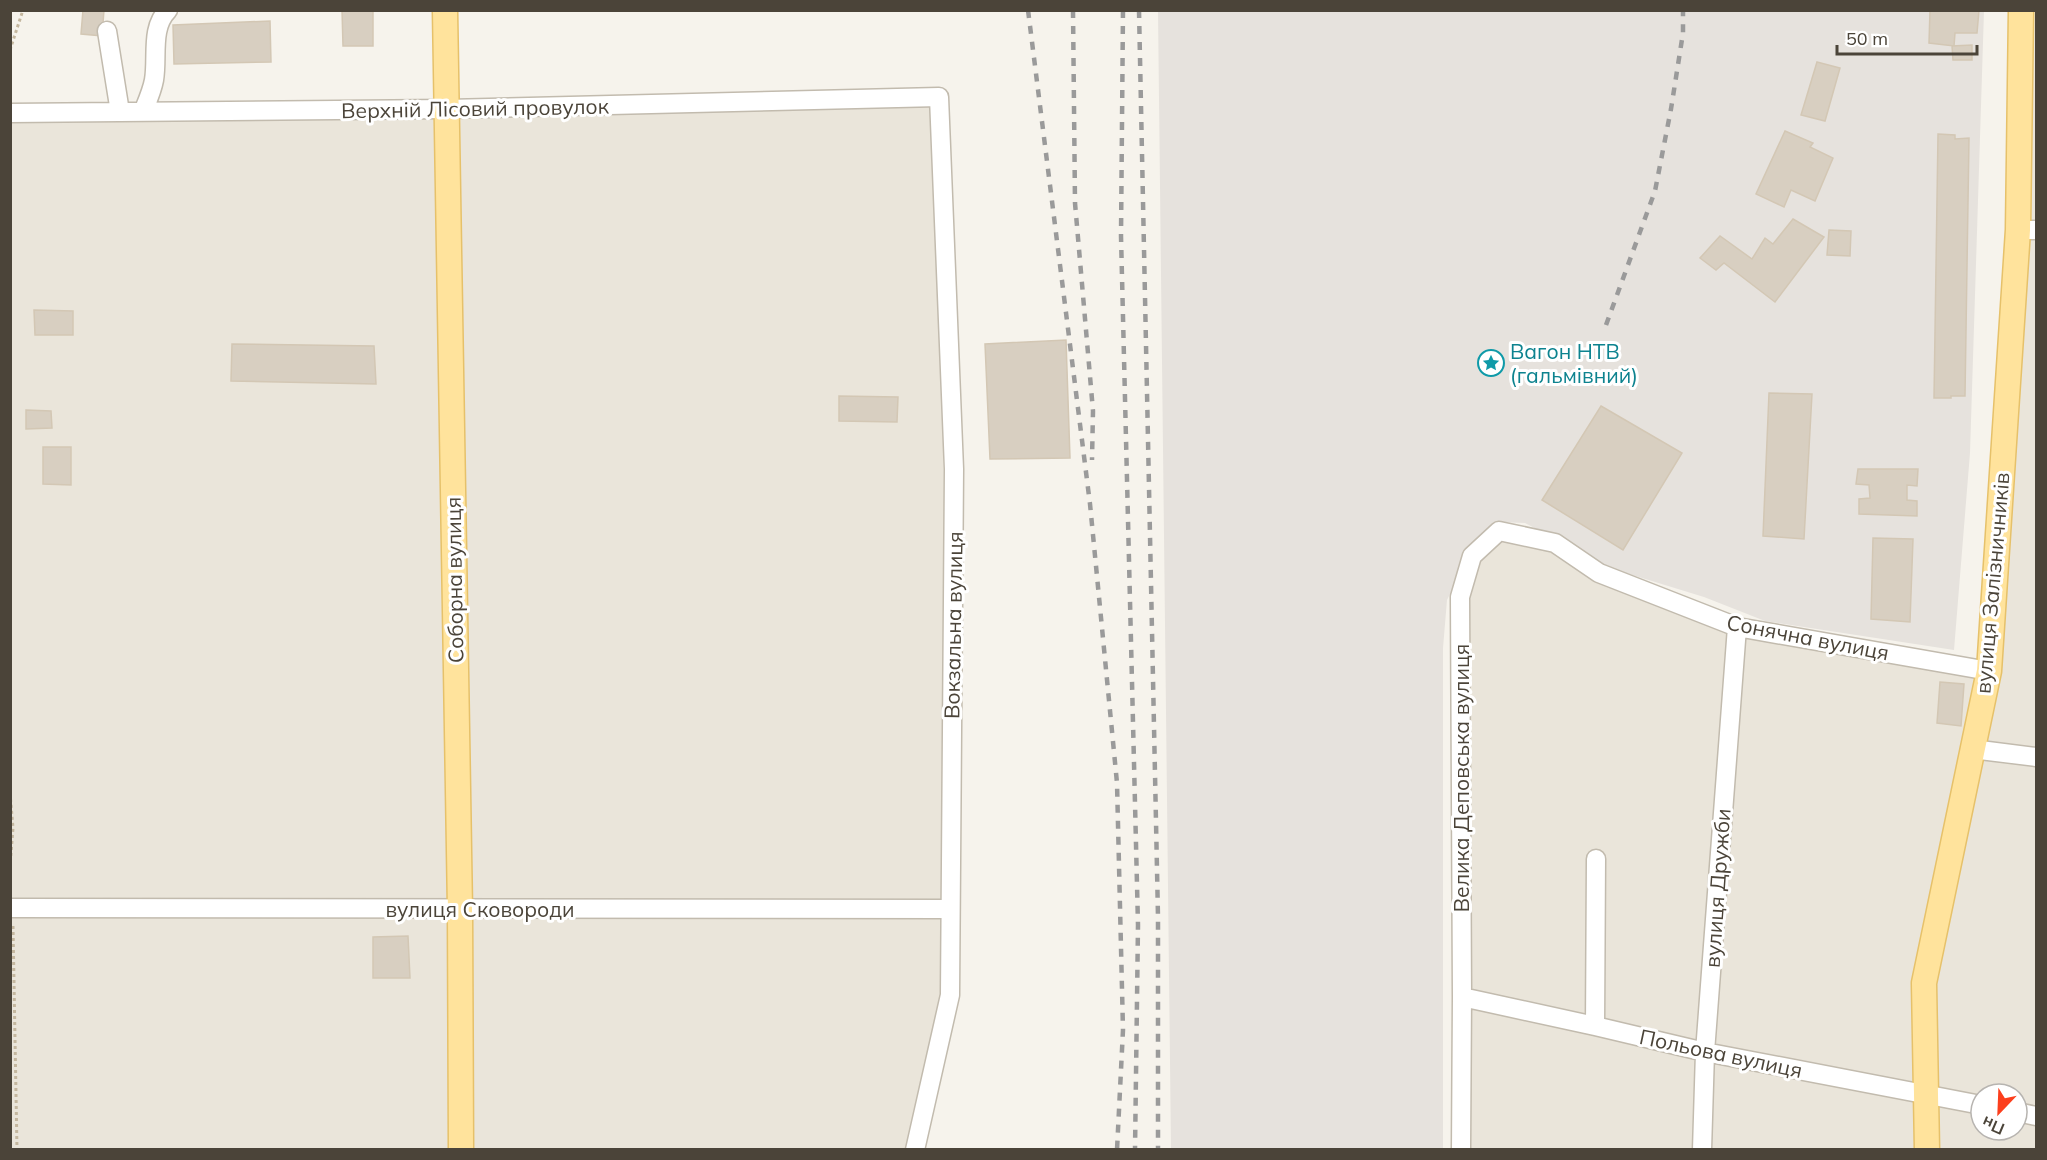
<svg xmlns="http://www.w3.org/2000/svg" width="2047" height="1160" viewBox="0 0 2047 1160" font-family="Mulish,sans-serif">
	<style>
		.residential { fill: #eae5da; fill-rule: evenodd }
		.industrial { fill: #e6e2dd }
		.building { fill: #d8cfc1; stroke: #d3c7b4; stroke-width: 1.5 }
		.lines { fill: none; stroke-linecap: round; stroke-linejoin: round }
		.minor-casing { stroke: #c2bbae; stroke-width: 21 }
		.major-casing { stroke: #e6c16a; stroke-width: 27 }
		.path { stroke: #c4b79f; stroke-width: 3; stroke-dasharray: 3 3; stroke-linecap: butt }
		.minor { stroke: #fff; stroke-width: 18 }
		.major { stroke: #ffe39c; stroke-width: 24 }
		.rail { stroke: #9a9a9a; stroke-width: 4.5; stroke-dasharray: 8 8; stroke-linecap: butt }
		.labels { text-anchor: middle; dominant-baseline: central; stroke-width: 6; stroke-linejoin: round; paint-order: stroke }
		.street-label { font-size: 21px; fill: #4b4439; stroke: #fff }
		.culture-label { font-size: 21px; fill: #0d838f; stroke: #fff; text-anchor: start }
	</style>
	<rect width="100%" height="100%" fill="#f6f3ec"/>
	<path class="residential" d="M2021,11H2036V1149L1458,1150L1460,597L1499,531L1555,543L1737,627L1988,671ZM1981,1094H2017V1130H1981Z
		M939,97L950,995L915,1149H11L10,113Z"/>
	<path class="industrial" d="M1158,11H1984L1970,453L1954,650L1765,621L1704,597L1613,569L1525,523L1499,522L1474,546L1447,600L1443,648V1149H1171Z"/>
	<path class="building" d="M83,10H104L102,36L81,34Z
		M342,10H373V46H343Z
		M1930,10H1979L1977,33H1955L1954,46L1929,43Z
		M270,21L271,62L174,64L173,25Z
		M1972,45V60H1953L1952,46Z
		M1817,62L1840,68L1825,121L1801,115Z
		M1785,131L1813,143L1810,147L1833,158L1815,201L1791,190L1784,207L1756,194Z
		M1938,134L1955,135V139L1969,138L1965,396H1951V398H1934Z
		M1793,219L1824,237L1775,302L1724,263L1716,270L1700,258L1720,236L1752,259L1765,238L1773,244Z
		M1829,230L1851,231L1850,256L1827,255Z
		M34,310L73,311V335H35Z
		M1066,340L1070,458L990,459L985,344Z
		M232,344L374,346L376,384L231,381Z
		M1769,393L1812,394L1804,539L1763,536Z
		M839,396L898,397L897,422L839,421Z
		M1601,406L1682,453L1623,550L1542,500Z
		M26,410L51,411L52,428L26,429Z
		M43,447H71V485L43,484Z
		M1858,469H1918L1917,486L1907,485V500L1917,501V516L1859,514V499L1870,498L1869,485L1856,484Z
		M1873,538L1913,539L1910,622L1871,619Z
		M1940,682L1964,684L1961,726L1937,723Z
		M408,936L410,978H373V937Z"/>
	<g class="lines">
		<defs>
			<path id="minor" d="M107,31L120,112
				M143,112C147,102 152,91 154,80C158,57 150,28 168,10
				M10,113L447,109L939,97L954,469L950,995L915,1150
				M2018,230H2036
				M1972,749L2036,757
				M10,908L950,909
				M1462,997L1595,1026L1705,1052L1981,1105
				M1595,1026L1596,859
				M2017,1112L2036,1116
				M1461,1150L1462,997L1460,597L1472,556L1499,531L1555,543L1599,573L1737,627L1989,671
				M1702,1150L1705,1052L1737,627"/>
			<path id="major" d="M445,10L460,910L461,1150
				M1927,1150L1924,983L1989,671L2018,230L2021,10"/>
		</defs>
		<use href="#minor" class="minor-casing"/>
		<use href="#major" class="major-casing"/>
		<path class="path" d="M10,50L23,10
			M10,793L13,828L10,866
			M13,926L17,1150"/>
		<use href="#minor" class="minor"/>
		<use href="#major" class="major"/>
		<path class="rail" d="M1028,10L1090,504L1117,783L1123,1030L1117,1150
			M1073,10L1075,203L1093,411L1092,460
			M1123,10L1121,236L1138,925L1135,1150
			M1139,10L1158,917V1150
			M1606,325L1655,191L1671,109L1683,33V10"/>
	</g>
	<defs>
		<symbol id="sight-ring" viewBox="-11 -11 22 22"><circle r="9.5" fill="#fff" stroke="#0f9aa8" stroke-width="1.5"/><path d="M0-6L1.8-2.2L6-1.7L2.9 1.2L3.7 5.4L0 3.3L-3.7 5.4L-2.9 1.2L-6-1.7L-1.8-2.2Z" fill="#0f9aa8"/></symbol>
	</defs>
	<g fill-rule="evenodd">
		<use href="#sight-ring" x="1476" y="348" width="30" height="30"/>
	</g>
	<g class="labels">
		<g class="street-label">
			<text transform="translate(475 108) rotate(-1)">Верхній Лісовий провулок</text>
			<text transform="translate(454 580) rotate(-91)">Соборна вулиця</text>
			<text transform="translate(1992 583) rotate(-85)">вулиця Залізничників</text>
			<text transform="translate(953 625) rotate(-89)">Вокзальна вулиця</text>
			<text transform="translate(1808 637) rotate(11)">Сонячна вулиця</text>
			<text transform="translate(1461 778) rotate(-90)">Велика Деповська вулиця</text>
			<text transform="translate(1717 888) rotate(-86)">вулиця Дружби</text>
			<text x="480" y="909">вулиця Сковороди</text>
			<text transform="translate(1721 1053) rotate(12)">Польова вулиця</text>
		</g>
		<g class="culture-label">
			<text x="1510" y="351">Вагон НТВ<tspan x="1510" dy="24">(гальмівний)</tspan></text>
		</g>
	</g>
	<rect width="2047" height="1160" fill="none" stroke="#4b4439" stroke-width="24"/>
	<g transform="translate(1999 1112) rotate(203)"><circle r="28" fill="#ffffff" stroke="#b7b4b0" stroke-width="1.5"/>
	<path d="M0-4.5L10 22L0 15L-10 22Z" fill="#fc3f1d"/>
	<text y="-9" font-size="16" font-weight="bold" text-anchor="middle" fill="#4b4439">Пн</text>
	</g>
	<path d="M1837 45v9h140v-9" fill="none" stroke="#4b4439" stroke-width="3"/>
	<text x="1846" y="45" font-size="18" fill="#4b4439" stroke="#ffffff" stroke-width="4.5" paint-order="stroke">50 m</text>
</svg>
